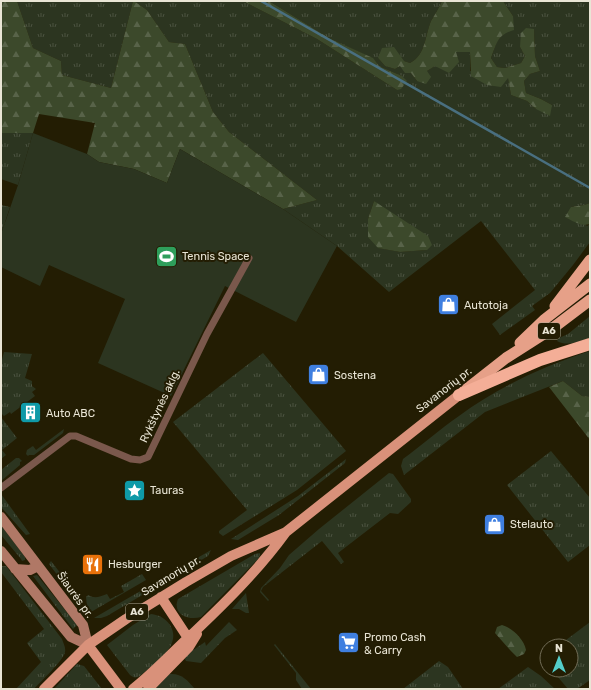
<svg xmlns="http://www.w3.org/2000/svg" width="591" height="690" viewBox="0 0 591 690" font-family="Rubik,sans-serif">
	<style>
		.grass { fill: url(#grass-tufts); fill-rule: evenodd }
		.forest { fill: url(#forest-firs) }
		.garden { fill: #2c3520 }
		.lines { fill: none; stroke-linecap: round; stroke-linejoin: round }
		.stream { stroke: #496f80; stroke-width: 2.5 }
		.minor { stroke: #7a584c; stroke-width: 7 }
		.secondary { stroke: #b07866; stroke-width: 10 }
		.primary { stroke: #d9917a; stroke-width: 10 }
		.trunk { stroke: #e6a088; stroke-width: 11 }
		.motorway { stroke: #f4ae97; stroke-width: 12 }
		.labels { text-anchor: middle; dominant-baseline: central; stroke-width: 4; stroke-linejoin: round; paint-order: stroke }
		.shield { fill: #231d03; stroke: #aea996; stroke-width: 1 }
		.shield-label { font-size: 10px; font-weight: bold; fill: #e9e5d5 }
		.poi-label { font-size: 11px; fill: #e9e5d5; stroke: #231d03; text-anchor: start }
		.street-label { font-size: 11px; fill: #e9e5d5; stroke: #231d03 }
	</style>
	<defs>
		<pattern id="grass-tufts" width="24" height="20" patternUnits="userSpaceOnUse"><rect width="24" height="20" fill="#2c3520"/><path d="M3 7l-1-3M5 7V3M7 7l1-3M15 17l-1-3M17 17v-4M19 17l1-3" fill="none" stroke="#4b5240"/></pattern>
		<pattern id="forest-firs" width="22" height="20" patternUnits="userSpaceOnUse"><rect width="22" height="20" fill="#3c492b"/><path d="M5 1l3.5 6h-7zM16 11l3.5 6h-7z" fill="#586349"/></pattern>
	</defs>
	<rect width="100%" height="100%" fill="#231d03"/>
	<path class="grass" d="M17,1H133L111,88L62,75L61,61L33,48Z
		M134,1H243L317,39L397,90L402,76L379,66L372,58L329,38L269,1H442C439,8 435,14 431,21C425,35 426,55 410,63L404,61L378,58L385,66L395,69L400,66L411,73L417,81L427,71L456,52H470V71L508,77L511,95L527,101L536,109L552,105L541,99L526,93L524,81L530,74L540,71L535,56L534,29L520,47L525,56L521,63L505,68L497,67L491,58L497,41L504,33L513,16L503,1H590V203L584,205L571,207L587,226L590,224V242L573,265L550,293L532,306L535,310L500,335L492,324L535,290L481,221L389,292L337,246L283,209L317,200L229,132L213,112L185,44L169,42L147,10ZM374,201L427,250L400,252L379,248L368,219Z
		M1,133H33L18,185L1,179Z
		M1,205L10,207L1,234Z
		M590,316V338C579,341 568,347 557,341L559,338L568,334Z
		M590,351V397L582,396L563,381L485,412L404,475L401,466L403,459C422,445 440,429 459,416C498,387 544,366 590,351Z
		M4,352L32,354L25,378L32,381V386L36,389L32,392L35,396L11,414L10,412L4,416L1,413V363Z
		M263,353L346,451L297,490L223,536L219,533V531L247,510L173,422Z
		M1,417L17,438L2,450L6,455L1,459Z
		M64,429L63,433L34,455H29L28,456L26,454L27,450L33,446L36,450Z
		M551,451L590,498V545L568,562L507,485Z
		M16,458H19L22,461L20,462V465L1,481V470Z
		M346,459L345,463L279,515L238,540L231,539L298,496Z
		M389,473L393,474L411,499V502L398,514L390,513L338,553L344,562L341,564L322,541L263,587L261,591L269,600L268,601L260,592L261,588L280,568L289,555L319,529Z
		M1,494L30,534L26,535L1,507Z
		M1,525L25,557V560L22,561L21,559L1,535Z
		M211,550L208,556L107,616L101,618H94Z
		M260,553L259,558L201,617C188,621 172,614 178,599L255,554Z
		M51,561L81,600L82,603L80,605L49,564Z
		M1,566H6L62,639C63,643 66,647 65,652C64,660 40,682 34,689H16L41,662L27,643L44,629L1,572Z
		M142,574L146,580L91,612L87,606L86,597L88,595C95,599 99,597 107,594L110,599L124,592L121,586Z
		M37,575L77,625L73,629L33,576Z
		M246,593L249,613H246L239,609H232Z
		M151,614C159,615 165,618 170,625C183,646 154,664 140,676C135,678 134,678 130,675L107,645L133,625Z
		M229,622L237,630L225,638L201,663L186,661L185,659L186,655L205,642L206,646Z
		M590,622V680L577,689H568L552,670H571V646H558Z
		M275,644L311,689H302L296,680V673L274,645Z
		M439,661L448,667L463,689H403Z
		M77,664L84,666L102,689H54Z
		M528,667L541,676L555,689H498Z
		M169,674C182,673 187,680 195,689H155Z"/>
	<path class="forest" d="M1,1H17L33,48L61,61L62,75L111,88L133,1H134L147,10L169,42L185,44L213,112L229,132L317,200L283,209L180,149L167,183L134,169L99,162L87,154L95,123L39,114L33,133H1Z
		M243,1H269L329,38L373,58L379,66L402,76L407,81L401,89L397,90L317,39Z
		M442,1H503L513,16L514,30C497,35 497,43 491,58L497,67L505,68L521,63L525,56L520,47L521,33L526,28L534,29L535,56L540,71L530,74L524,81L526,93L541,99L552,105L550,116L536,109L527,101L511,95L508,78L501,87L487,85L471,76L470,52H456L459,62L449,73L435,66L427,71L431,77L426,84L417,81L411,73H405L400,66L395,69L385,66L378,58L382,48L394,47L404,61L410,63C426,55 425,35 431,21C435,14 439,8 442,1Z
		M374,201L428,236L432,245L427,250L400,252L378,248L368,237V219Z
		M590,203V224C581,227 573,221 565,217L571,207L584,205Z
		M563,381L582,396L590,397V440L549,387Z
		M502,625C512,628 524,639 526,650L524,654L517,657L510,650L495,633L497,627Z"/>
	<path class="garden" d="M33,133L87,154L99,162L134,169L167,183L180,149L283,209L337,246L296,322L225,286L171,396L98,363L125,299L49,265L40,286L1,267V234L18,185Z"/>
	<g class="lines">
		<path class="stream" d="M261,1L590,188"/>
		<path class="minor" d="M1,488L70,436H76L131,459L140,460L148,457L207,334L249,258"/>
		<path class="secondary" d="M1,517L83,625L88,645L71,637L1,551
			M15,569L30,570L38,566"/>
		<path class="primary" d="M161,597L188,638
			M88,645L121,689
			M44,689L88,645L126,619L186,582L231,556L286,532L459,395
			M133,689C152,674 169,656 187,639C222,606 257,572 286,532
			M148,689L189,647L197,634"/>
		<path class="trunk" d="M555,306L590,260
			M520,343L545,319L590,284
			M464,391L506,358L553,328L590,300"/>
		<path class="motorway" d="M459,395L540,360L590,344"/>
	</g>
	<defs>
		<symbol id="stadium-square" viewBox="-11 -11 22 22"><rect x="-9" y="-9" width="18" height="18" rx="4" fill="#2e9e5b" stroke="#231d03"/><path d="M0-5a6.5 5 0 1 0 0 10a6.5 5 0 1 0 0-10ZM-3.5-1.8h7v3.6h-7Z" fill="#fff"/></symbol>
		<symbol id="shop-square" viewBox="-11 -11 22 22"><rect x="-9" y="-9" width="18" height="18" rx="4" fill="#3f7fe0" stroke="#231d03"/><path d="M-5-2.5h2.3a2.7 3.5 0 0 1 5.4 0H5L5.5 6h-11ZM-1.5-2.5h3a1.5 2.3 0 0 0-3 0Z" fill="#fff"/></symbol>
		<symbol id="building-square" viewBox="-11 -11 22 22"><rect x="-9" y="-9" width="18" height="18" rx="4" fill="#0f9aa8" stroke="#231d03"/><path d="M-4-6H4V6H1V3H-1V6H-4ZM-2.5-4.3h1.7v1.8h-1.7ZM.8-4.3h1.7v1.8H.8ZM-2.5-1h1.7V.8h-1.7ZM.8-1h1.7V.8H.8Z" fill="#fff"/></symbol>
		<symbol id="sight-square" viewBox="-11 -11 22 22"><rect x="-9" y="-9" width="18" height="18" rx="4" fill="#0f9aa8" stroke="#231d03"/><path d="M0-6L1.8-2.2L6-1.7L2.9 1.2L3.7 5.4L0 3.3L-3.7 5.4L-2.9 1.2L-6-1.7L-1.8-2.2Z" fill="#fff"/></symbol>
		<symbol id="restaurant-square" viewBox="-11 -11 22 22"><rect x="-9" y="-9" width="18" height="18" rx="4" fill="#e8710a" stroke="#231d03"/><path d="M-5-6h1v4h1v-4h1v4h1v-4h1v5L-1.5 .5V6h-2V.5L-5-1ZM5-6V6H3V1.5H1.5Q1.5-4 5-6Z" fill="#fff"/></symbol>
		<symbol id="supermarket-square" viewBox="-11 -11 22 22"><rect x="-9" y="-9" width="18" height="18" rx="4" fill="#3f7fe0" stroke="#231d03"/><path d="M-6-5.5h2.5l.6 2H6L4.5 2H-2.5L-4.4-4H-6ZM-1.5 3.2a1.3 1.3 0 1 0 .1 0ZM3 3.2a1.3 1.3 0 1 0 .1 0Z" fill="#fff"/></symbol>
	</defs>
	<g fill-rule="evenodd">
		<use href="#stadium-square" x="154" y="244" width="25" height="25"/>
		<use href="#shop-square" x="436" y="292" width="25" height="25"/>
		<use href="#shop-square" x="306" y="362" width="25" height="25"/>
		<use href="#building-square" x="18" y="400" width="25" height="25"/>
		<use href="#sight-square" x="122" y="478" width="25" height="25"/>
		<use href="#shop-square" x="482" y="512" width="25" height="25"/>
		<use href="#restaurant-square" x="80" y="552" width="25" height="25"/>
		<use href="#supermarket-square" x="336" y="630" width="25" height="25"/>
	</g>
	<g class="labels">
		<g class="shield">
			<rect x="538" y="323" width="22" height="16" rx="3"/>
			<rect x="126" y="604" width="22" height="16" rx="3"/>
		</g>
		<g class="shield-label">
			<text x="549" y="331">A6</text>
			<text x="137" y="612">A6</text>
		</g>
		<g class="poi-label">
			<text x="182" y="256">Tennis Space</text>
			<text x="464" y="305">Autotoja</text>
			<text x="334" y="375">Sostena</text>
			<text x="46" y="413">Auto ABC</text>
			<text x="150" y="490">Tauras</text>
			<text x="510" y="524">Stelauto</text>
			<text x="108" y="564">Hesburger</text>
			<text x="364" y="637">Promo Cash<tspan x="364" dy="13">&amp; Carry</tspan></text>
		</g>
		<g class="street-label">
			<text transform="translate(444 390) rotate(-38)">Savanorių pr.</text>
			<text transform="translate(160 406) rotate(-65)">Rykštynės aklg.</text>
			<text transform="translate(171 576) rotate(-31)">Savanorių pr.</text>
			<text transform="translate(75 595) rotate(54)">Šiaurės pr.</text>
		</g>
	</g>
	<rect width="591" height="690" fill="none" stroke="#e9e5d5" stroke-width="4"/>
	<g transform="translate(559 658)"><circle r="19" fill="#231d03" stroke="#726d57"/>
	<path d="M0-3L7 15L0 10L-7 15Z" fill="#53cdc9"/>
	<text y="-6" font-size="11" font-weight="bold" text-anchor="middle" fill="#e9e5d5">N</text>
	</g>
</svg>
